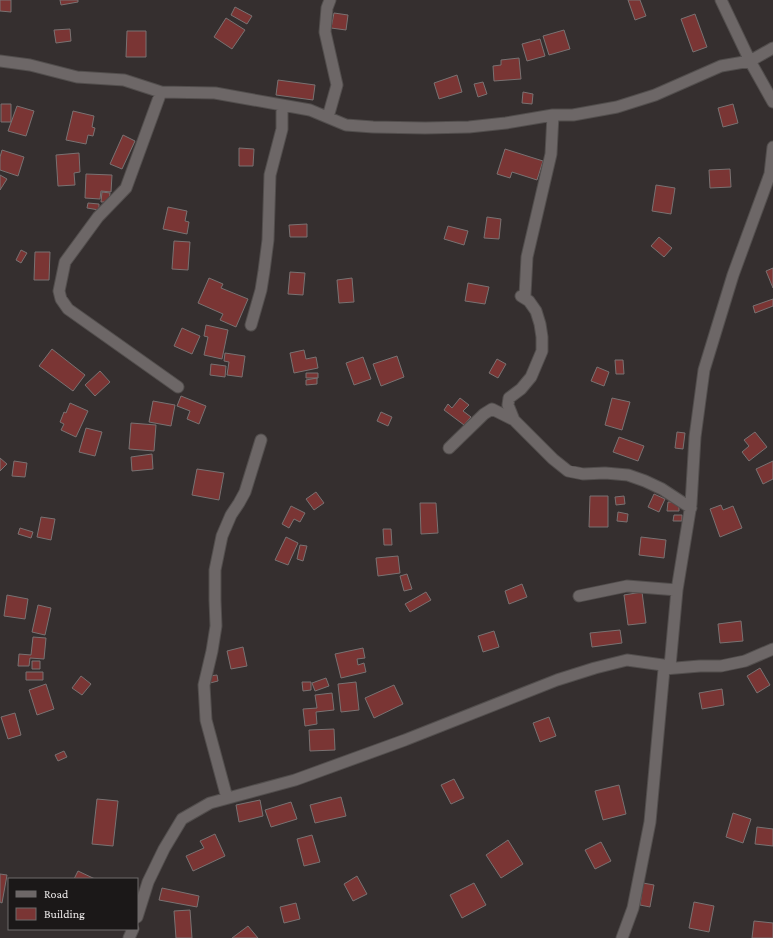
<svg xmlns="http://www.w3.org/2000/svg" width="773" height="938" viewBox="0 0 773 938" font-family="'Crimson Pro',serif">
	<style>
		.building { fill: #7a3534; stroke: #797272 }
		.lines { fill: none; stroke-linecap: round; stroke-linejoin: round }
		.minor-casing { stroke: #524e4d; stroke-width: 13 }
		.minor { stroke: #6d6767; stroke-width: 11 }
	</style>
	<rect width="100%" height="100%" fill="#352f2f"/>
	<path class="building" d="M0,0H11V12L0,11Z
		M60,0H78V2L61,5Z
		M628,0H640L646,16L635,20Z
		M235,7L252,16L247,24L231,15Z
		M334,13L348,15L346,30L331,28Z
		M695,14L707,47L693,52L681,19Z
		M226,18L245,30L232,49L214,37Z
		M70,29L71,41L56,43L54,30Z
		M564,30L570,49L549,55L543,36Z
		M127,31H146V57H126Z
		M540,39L545,56L527,61L522,44Z
		M519,58L521,79L494,81L493,66L501,65V60Z
		M457,75L462,92L439,99L434,83Z
		M278,80L315,85L313,100L276,95Z
		M483,82L487,94L478,97L474,84Z
		M523,92L533,94L532,104L522,103Z
		M1,104H11V122H1Z
		M733,104L738,123L723,127L718,108Z
		M17,106L34,111L26,136L8,131Z
		M73,111L94,116L92,127L95,128L93,136L88,135L86,144L66,140Z
		M123,135L135,141L122,169L110,164Z
		M239,148L254,149L253,166H239Z
		M505,149L543,161L537,180L512,172L510,178L497,174Z
		M2,150L24,157L18,176L0,170V157Z
		M79,153L80,172L74,173L75,185L58,186L56,155Z
		M730,169L731,187L710,188L709,170Z
		M86,174L112,175L111,192L101,191L100,199L85,198Z
		M0,175L7,179L0,190Z
		M656,185L675,188L671,214L652,211Z
		M102,192L110,193L109,202H101Z
		M88,203L99,204V210L87,208Z
		M168,207L187,211L185,221L189,222L187,234L163,229Z
		M487,217L501,219L499,239L484,238Z
		M307,224V237H290L289,225Z
		M448,226L468,231L464,245L444,239Z
		M659,237L672,248L664,257L651,246Z
		M174,241L190,242L188,270L172,269Z
		M21,250L27,253L21,263L16,260Z
		M35,252H50L49,280H34Z
		M773,268V288L766,271Z
		M290,272L305,273L303,295L288,294Z
		M209,278L223,284L221,288L248,299L236,327L220,320L223,314L198,303Z
		M352,278L354,302L339,303L337,280Z
		M468,283L489,287L485,304L465,301Z
		M773,299V306L755,313L753,306Z
		M206,325L228,330L222,359L204,355L208,337L204,336Z
		M182,328L200,336L192,354L174,346Z
		M52,349L85,375L73,391L39,366Z
		M304,350L306,359L316,357L318,368L294,373L290,353Z
		M225,353L245,356L242,377L227,375L229,362L224,361Z
		M397,356L404,377L381,386L373,364Z
		M363,357L371,379L354,385L346,363Z
		M497,359L506,364L498,378L489,373Z
		M615,360H623L624,374H616Z
		M211,364L226,366L225,377L210,375Z
		M597,367L609,372L604,386L591,381Z
		M100,371L110,382L95,396L85,385Z
		M306,373H318V378H306Z
		M317,378V384L306,385V380Z
		M181,396L206,406L199,424L187,419L190,411L177,406Z
		M460,398L469,405L463,411L471,417L464,425L444,410L448,404L452,408Z
		M612,398L630,402L622,430L605,425Z
		M153,401L175,405L171,426L149,422Z
		M70,403L88,411L76,437L61,430L64,424L60,422L64,412L66,413Z
		M381,412L392,417L388,426L377,421Z
		M131,423L156,425L154,451L129,449Z
		M86,428L102,432L95,456L79,452Z
		M677,432L685,433L683,449L675,448Z
		M755,432L767,447L749,461L742,452L749,446L744,440Z
		M619,437L644,446L638,461L613,452Z
		M152,454L153,469L132,471L131,457Z
		M0,458L7,464L0,471Z
		M14,461L27,463L25,477L12,476Z
		M773,461V479L763,484L756,469Z
		M197,469L224,473L219,500L192,495Z
		M316,492L324,503L314,510L306,499Z
		M654,494L665,499L659,512L648,507Z
		M590,496H608V527H589Z
		M624,496L625,504L616,505L615,497Z
		M668,502H679V511H667Z
		M420,503H436L438,533L421,534Z
		M721,505L723,510L733,506L742,528L720,537L710,509Z
		M291,506L305,513L300,522L294,519L289,528L282,524Z
		M618,512L628,514L627,522L617,521Z
		M674,515H682V521H673Z
		M41,517L55,519L51,540L37,537Z
		M20,528L33,532L31,538L18,534Z
		M383,529H391L392,545H384Z
		M286,537L298,543L288,565L275,560Z
		M641,537L666,540L664,558L639,555Z
		M300,545L307,546L303,561L297,559Z
		M398,556L400,573L378,576L376,558Z
		M407,574L412,589L404,591L400,576Z
		M522,584L527,597L509,604L505,591Z
		M426,592L431,600L410,612L405,604Z
		M642,592L646,623L628,625L624,595Z
		M7,595L28,599L25,619L4,616Z
		M38,605L51,608L45,635L32,632Z
		M741,621L743,641L720,643L718,624Z
		M620,630L622,643L592,647L590,633Z
		M494,631L499,647L483,652L478,636Z
		M33,637L46,638L44,659L30,658L29,666H18L19,654L31,655Z
		M243,647L247,666L231,669L227,651Z
		M363,648L365,658L357,659L358,665L364,663L366,672L341,678L335,654Z
		M32,661H40V669H32Z
		M760,668L770,685L757,693L747,676Z
		M26,672H43V680H26Z
		M217,675L218,681L210,683L209,676Z
		M81,676L91,684L82,695L72,688Z
		M326,678L329,686L315,691L312,683Z
		M302,682H311V690L303,691Z
		M356,682L359,710L341,712L338,684Z
		M46,684L54,709L37,715L29,690Z
		M394,685L403,704L374,718L365,698Z
		M722,689L724,705L702,709L699,693Z
		M332,693L334,710L316,712L317,724L305,726L303,709L317,708L315,695Z
		M15,713L21,735L8,739L1,717Z
		M549,717L556,736L540,742L533,723Z
		M334,729L335,750L310,751L309,730Z
		M64,751L67,757L58,761L55,755Z
		M454,779L464,798L451,804L441,785Z
		M619,785L626,814L603,820L595,791Z
		M341,797L346,816L315,823L310,805Z
		M97,799L118,801L113,846L92,844Z
		M260,800L263,816L239,822L236,805Z
		M291,802L297,819L271,827L265,810Z
		M733,813L751,819L743,843L726,837Z
		M757,827L773,829V846L755,844Z
		M215,834L225,856L193,871L186,856L204,848L200,841Z
		M312,835L320,862L304,866L297,839Z
		M508,840L523,864L501,878L486,855Z
		M601,842L611,861L595,869L585,850Z
		M78,871L95,879H74Z
		M0,874L7,875L2,903L0,902Z
		M357,876L367,894L353,901L344,884Z
		M474,883L486,905L462,918L450,895Z
		M643,883L654,885L650,907L640,905Z
		M162,888L199,896L197,907L159,900Z
		M694,902L714,906L709,932L689,928Z
		M296,903L300,919L284,923L280,907Z
		M190,910L192,938H176L174,911Z
		M754,921L773,923V938H752Z
		M248,926L258,938H232Z"/>
	<g class="lines">
		<defs>
			<path id="minor" d="M773,48L750,61L773,102
				M0,61L30,65L77,77L124,80L161,92L215,93L310,110L346,125L373,127L425,128L469,127L506,123L553,115H573L617,107L655,95L721,66L750,61L721,0
				M161,92L126,188L98,217L65,262L59,291L61,299L68,309L178,387
				M553,115L551,154L527,257L525,295L521,296L529,301L536,311L540,324L542,337V351L531,377L521,389L509,398L508,405L514,420L553,459L568,471L583,474L605,473L628,475L645,481L662,489L691,508
				M328,117L337,85L325,32L327,8L330,0
				M251,325L261,290L264,271L268,240L270,175L282,129V106
				M449,448L484,414L492,409L514,420
				M579,596L627,586L677,590
				M664,669L700,666H721L745,661L773,649
				M227,798L206,720L204,685L212,651L216,626L215,600V570L222,536L231,515L239,503L245,492L261,440
				M137,917L148,882L164,849L182,819L210,803L295,780L405,740L557,680L595,668L627,660L670,666
				M129,938L133,929
				M622,938L633,908L650,822L664,669L670,666L677,590L691,504L695,437L704,370L733,275L770,174L773,147"/>
		</defs>
		<use href="#minor" class="minor-casing"/>
		<use href="#minor" class="minor"/>
	</g>
	<rect x="8" y="878" width="130" height="52" fill="#1b1818" stroke="#6e6b6b"/>
	<rect x="16" y="891" width="20" height="6" fill="#6d6767" stroke="#6e6b6b"/>
	<text x="44" y="898" font-size="12" fill="#eae7e7">Road</text>
	<rect x="16" y="908" width="20" height="12" fill="#7a3534" stroke="#6e6b6b"/>
	<text x="44" y="918" font-size="12" fill="#eae7e7">Building</text>
</svg>
